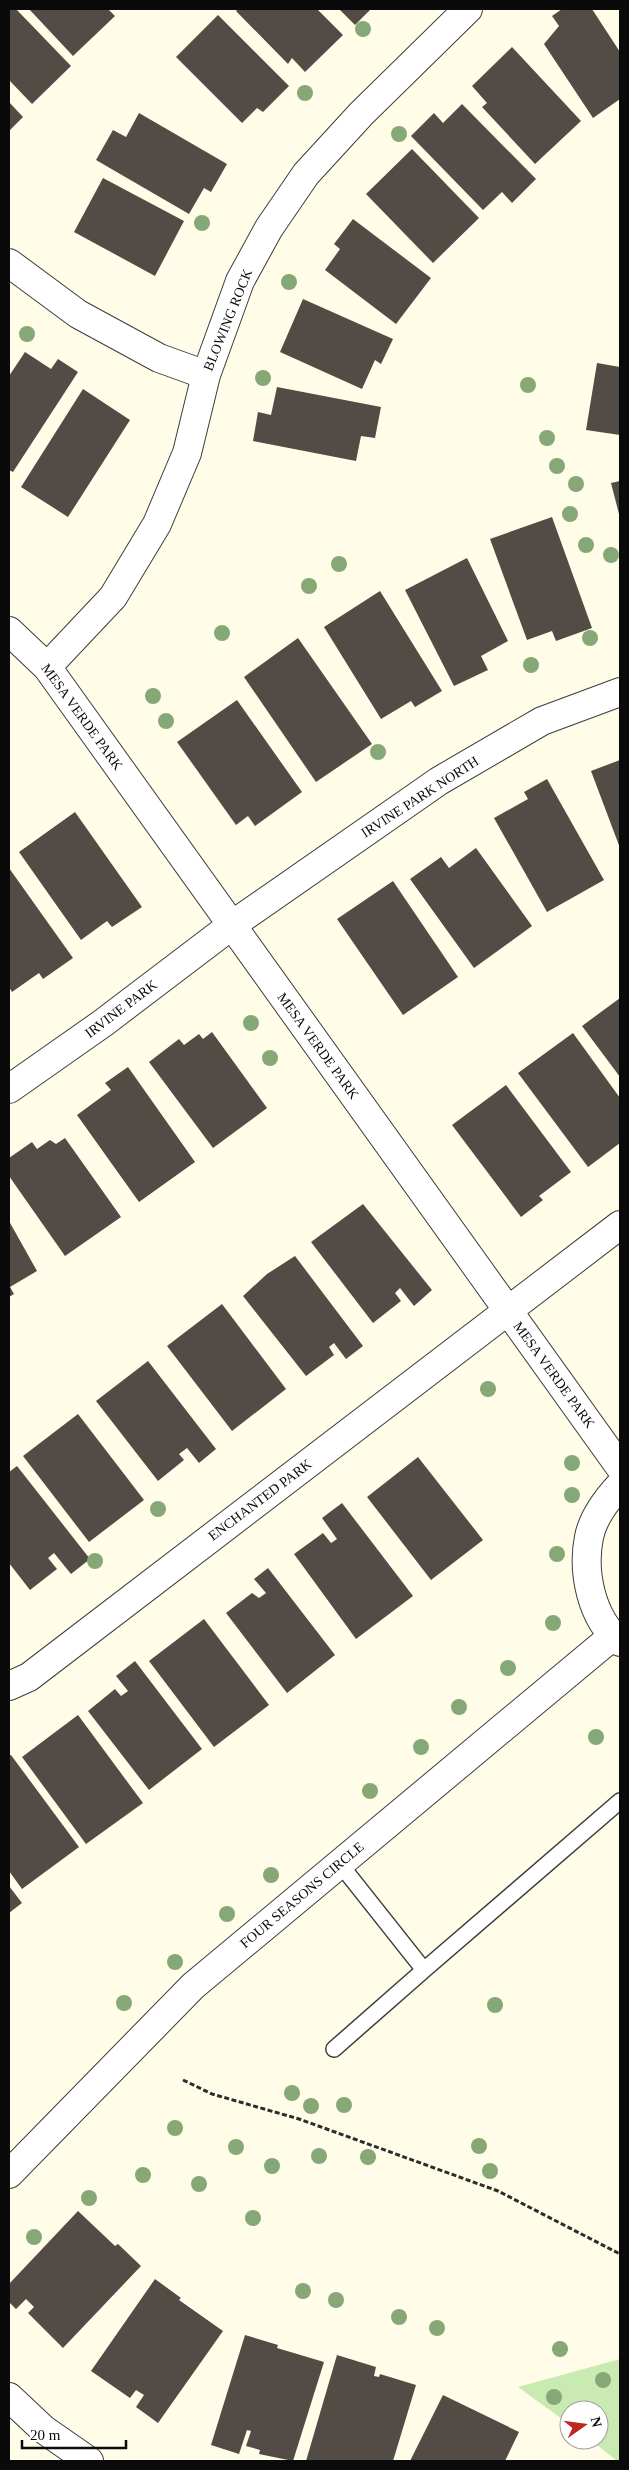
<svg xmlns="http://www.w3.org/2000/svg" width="629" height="2470" viewBox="0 0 629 2470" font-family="'Times New Roman',serif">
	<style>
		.green { fill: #c9eab0 }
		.building { fill: #534c46 }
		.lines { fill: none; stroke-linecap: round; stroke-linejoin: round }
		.lane-casing { stroke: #3d3d3d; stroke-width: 18 }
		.street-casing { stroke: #3d3d3d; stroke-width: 30 }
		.path { stroke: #2c2c2c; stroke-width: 3; stroke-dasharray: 5 2.5; stroke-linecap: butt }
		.lane { stroke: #fff; stroke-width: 15 }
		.street { stroke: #fff; stroke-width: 28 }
		.tree { fill: #85a876 }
		.labels { text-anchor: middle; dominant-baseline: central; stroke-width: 5; stroke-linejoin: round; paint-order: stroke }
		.street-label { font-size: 14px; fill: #0a0a0a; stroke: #fff }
	</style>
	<rect width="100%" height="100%" fill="#fffde7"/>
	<path class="green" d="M620,2359V2461H617L591,2440H599V2410H569V2424L518,2387Z"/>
	<path class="building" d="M9,9H16L71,66L32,104L9,80Z
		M29,9H108L115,16L73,56Z
		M238,9H317L343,35L305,72L292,58L288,64L236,11Z
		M339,9H371L355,25Z
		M562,9H592L620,52V99L593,118L544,44L559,26L552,16Z
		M218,15L289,86L263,112L257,108L242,123L176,57Z
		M512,47L581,121L535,164L482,107L487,103L472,86Z
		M9,102L23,117L9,131Z
		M462,104L536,179L512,203L502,192L483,210L411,136L434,113L443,123Z
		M139,113L227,164L211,192L204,188L189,214L96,160L113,130L126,137Z
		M412,149L479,218L433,263L366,194Z
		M103,178L184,221L155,276L74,232Z
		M353,219L431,278L396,324L325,270L340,249L334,244Z
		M303,299L393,339L381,364L375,360L362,389L280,352Z
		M25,352L51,369L58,359L78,372L13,472L9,470V376Z
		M597,363L620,367V435L586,430Z
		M277,387L381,407L375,438L361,436L356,461L253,441L258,412L271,415Z
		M83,389L130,420L68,517L21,487Z
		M620,481V518L611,483Z
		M552,517L592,628L556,641L552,631L527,640L490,539Z
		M467,558L508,641L481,656L488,670L454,686L405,590Z
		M380,591L442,691L415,707L411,701L381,719L324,627Z
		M298,638L372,744L316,782L244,677Z
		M237,700L302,792L255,826L248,816L236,825L177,742Z
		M620,760V848L591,771Z
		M547,779L604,880L547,912L494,818L528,799L524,792Z
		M75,812L142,907L112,927L107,921L81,940L19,852Z
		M476,848L532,926L474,968L410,879L441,857L449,868Z
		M9,868L73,958L43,979L39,973L12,992L9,987Z
		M393,881L458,977L403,1015L337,919Z
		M620,998V1077L582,1026Z
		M212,1032L267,1108L213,1148L149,1062L179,1039L184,1045L199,1034L203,1039Z
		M573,1033L620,1098V1143L588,1167L518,1073Z
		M128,1067L195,1162L139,1202L77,1115L111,1090L105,1083Z
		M506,1085L571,1172L539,1196L543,1200L521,1217L452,1125Z
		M65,1138L121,1217L65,1256L9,1176V1158L32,1142L37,1149L50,1140L56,1144Z
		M363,1204L432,1290L414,1306L400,1288L395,1293L401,1301L373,1323L311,1242Z
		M9,1221L37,1271L10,1287L14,1294L9,1297Z
		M295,1256L363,1346L346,1359L334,1343L329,1347L334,1355L306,1376L243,1296L267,1274Z
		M222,1304L286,1389L232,1431L167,1346Z
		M148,1361L216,1449L199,1463L187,1448L179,1454L184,1460L158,1481L96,1401Z
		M78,1414L144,1500L89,1542L23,1456Z
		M418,1457L483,1540L431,1580L367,1497Z
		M17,1466L90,1559L71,1574L54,1553L48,1558L57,1569L30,1590L9,1563V1472Z
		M342,1503L413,1596L356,1639L294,1554L323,1533L331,1543L337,1539L322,1518Z
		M268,1568L335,1655L287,1693L226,1613L252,1593L259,1598L266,1593L254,1579Z
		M204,1619L269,1705L214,1747L149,1661Z
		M135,1661L202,1749L149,1790L88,1711L115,1689L121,1696L128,1691L116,1676Z
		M78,1715L143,1803L86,1844L22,1757Z
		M11,1755L79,1847L22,1889L9,1871V1756Z
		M9,1886L22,1903L9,1913Z
		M78,2211L115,2246L118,2244L141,2266L63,2348L28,2313L34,2307L26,2299L16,2309L9,2302V2284Z
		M155,2279L181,2298L179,2300L223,2331L158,2423L136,2407L144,2395L136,2390L130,2398L91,2371Z
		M245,2335L278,2345L277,2348L324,2362L293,2461L259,2454L260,2450L246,2446L251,2431L247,2430L239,2454L211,2445Z
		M337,2355L376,2367L374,2376L379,2377L380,2374L416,2385L393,2461H306Z
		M443,2395L519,2432L505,2461H410Z"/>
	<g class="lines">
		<defs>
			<path id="lane" d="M340,1864L424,1970L620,1801
				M334,2049L424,1970"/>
			<path id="street" d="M9,263L78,314L159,358L206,375
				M9,631L47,667L620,1467
				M47,667L113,597L157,524L187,453L206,375L240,281L269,228L306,174L361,114L468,9
				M9,1089L103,1023L232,925L439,781L542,721L620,692
				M620,1485C607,1499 593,1517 589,1537C582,1572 591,1618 620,1642
				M9,1686L29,1677L620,1225
				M9,2174L193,1986L613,1636
				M9,2397L43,2429L89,2461"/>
		</defs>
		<use href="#lane" class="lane-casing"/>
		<use href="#street" class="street-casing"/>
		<path class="path" d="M183,2080L212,2094L299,2119L498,2191L620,2254"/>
		<use href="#lane" class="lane"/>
		<use href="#street" class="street"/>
	</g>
	<g class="tree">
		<circle cx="363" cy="29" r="8"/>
		<circle cx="305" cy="93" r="8"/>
		<circle cx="399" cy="134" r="8"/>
		<circle cx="202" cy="223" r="8"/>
		<circle cx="289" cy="282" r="8"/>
		<circle cx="27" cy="334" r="8"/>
		<circle cx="263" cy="378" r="8"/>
		<circle cx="528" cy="385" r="8"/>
		<circle cx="547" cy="438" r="8"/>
		<circle cx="557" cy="466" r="8"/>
		<circle cx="576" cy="484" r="8"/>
		<circle cx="570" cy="514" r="8"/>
		<circle cx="586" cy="545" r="8"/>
		<circle cx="611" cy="555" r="8"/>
		<circle cx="339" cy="564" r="8"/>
		<circle cx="309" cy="586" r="8"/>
		<circle cx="222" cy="633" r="8"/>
		<circle cx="590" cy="638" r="8"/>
		<circle cx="531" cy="665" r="8"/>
		<circle cx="153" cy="696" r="8"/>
		<circle cx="166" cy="721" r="8"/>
		<circle cx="378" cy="752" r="8"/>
		<circle cx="251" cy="1023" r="8"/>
		<circle cx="270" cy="1058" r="8"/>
		<circle cx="488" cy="1389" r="8"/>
		<circle cx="572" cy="1463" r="8"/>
		<circle cx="572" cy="1495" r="8"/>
		<circle cx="158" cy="1509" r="8"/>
		<circle cx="557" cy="1554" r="8"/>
		<circle cx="95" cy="1561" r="8"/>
		<circle cx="553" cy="1623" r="8"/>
		<circle cx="508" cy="1668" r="8"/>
		<circle cx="459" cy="1707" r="8"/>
		<circle cx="596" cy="1737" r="8"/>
		<circle cx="421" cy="1747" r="8"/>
		<circle cx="370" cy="1791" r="8"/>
		<circle cx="271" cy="1875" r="8"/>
		<circle cx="227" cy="1914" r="8"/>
		<circle cx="175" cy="1962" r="8"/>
		<circle cx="124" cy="2003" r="8"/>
		<circle cx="495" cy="2005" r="8"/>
		<circle cx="292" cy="2093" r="8"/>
		<circle cx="344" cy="2105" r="8"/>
		<circle cx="311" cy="2106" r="8"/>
		<circle cx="175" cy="2128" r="8"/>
		<circle cx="479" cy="2146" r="8"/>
		<circle cx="236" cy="2147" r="8"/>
		<circle cx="319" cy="2156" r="8"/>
		<circle cx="368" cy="2157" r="8"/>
		<circle cx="272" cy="2166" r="8"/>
		<circle cx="490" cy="2171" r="8"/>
		<circle cx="143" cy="2175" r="8"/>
		<circle cx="199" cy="2184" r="8"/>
		<circle cx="89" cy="2198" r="8"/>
		<circle cx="253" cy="2218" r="8"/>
		<circle cx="34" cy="2237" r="8"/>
		<circle cx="303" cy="2291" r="8"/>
		<circle cx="336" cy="2300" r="8"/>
		<circle cx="399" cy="2317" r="8"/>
		<circle cx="437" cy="2328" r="8"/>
		<circle cx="560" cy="2349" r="8"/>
		<circle cx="603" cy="2380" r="8"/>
		<circle cx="554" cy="2397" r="8"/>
	</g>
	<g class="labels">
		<g class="street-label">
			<text transform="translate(228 320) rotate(-68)">BLOWING ROCK</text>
			<text transform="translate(82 717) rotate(54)">MESA VERDE PARK</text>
			<text transform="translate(420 797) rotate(-33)">IRVINE PARK NORTH</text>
			<text transform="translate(121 1009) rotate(-37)">IRVINE PARK</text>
			<text transform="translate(318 1046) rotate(54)">MESA VERDE PARK</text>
			<text transform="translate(554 1375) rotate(54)">MESA VERDE PARK</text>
			<text transform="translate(260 1500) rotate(-37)">ENCHANTED PARK</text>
			<text transform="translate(302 1895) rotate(-40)">FOUR SEASONS CIRCLE</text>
		</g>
	</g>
	<rect width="629" height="2470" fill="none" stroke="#0a0a0a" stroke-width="20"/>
	<g transform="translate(584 2425) rotate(76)"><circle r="24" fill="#ffffff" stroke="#9d9d9d"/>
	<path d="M0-4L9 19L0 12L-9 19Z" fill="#be251e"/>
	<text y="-8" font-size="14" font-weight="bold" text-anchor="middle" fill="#0a0a0a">N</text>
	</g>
	<path d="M22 2440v8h104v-8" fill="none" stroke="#0a0a0a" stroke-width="2.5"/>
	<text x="30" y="2440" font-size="15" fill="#0a0a0a" stroke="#ffffff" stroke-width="4" paint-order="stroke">20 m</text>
</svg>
